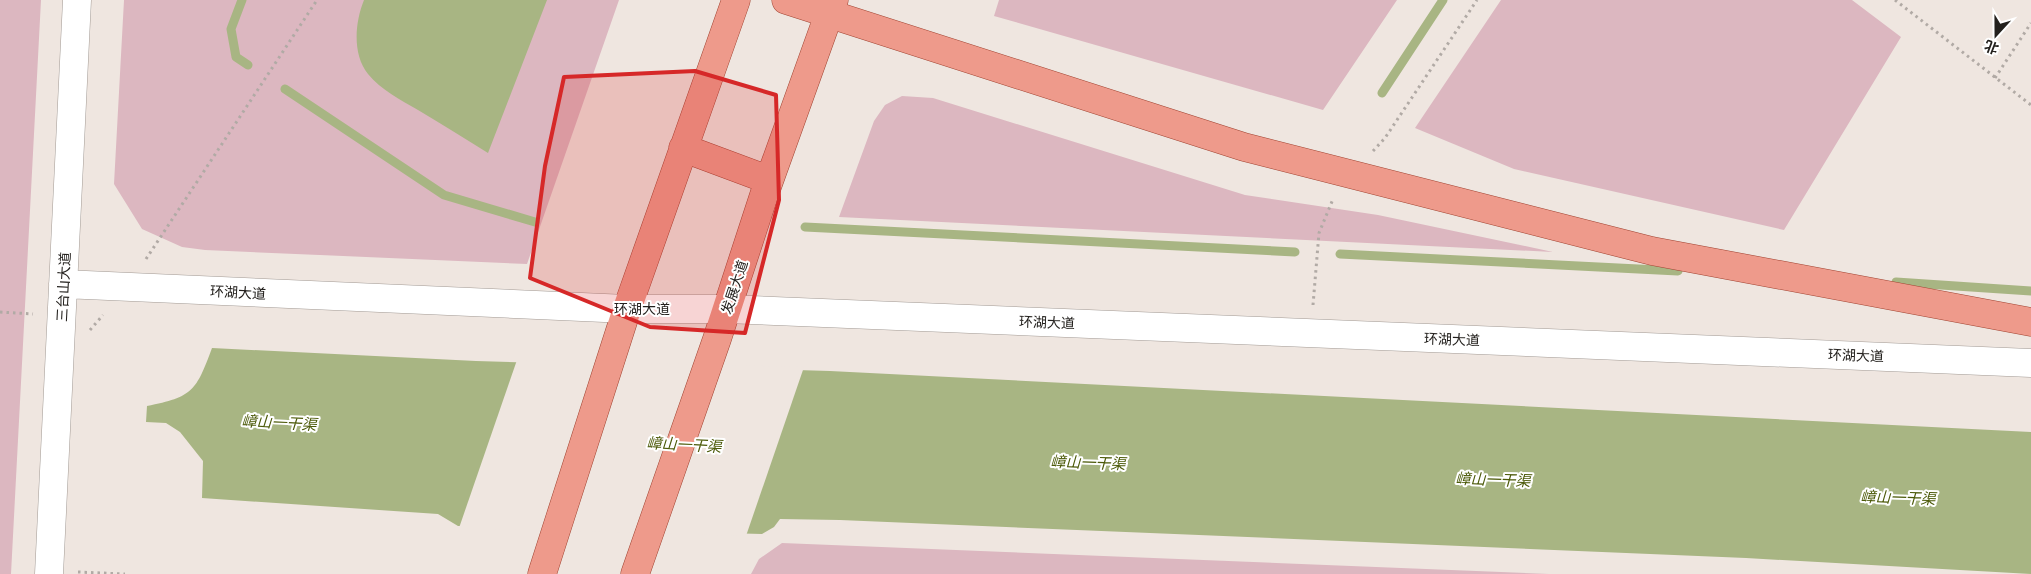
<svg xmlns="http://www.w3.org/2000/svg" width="2031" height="574" viewBox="0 0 2031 574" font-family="'Noto Serif','Noto Sans SC',serif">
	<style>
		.green { fill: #dcb7c0 }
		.water { fill: #a8b583 }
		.pier { fill: #efe6e0 }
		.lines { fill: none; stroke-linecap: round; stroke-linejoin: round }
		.stream { stroke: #a8b583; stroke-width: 9 }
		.minor-casing { stroke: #a29a94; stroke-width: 29 }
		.major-casing { stroke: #a04432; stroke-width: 29 }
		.path { stroke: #b1aaa5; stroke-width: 3; stroke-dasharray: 2.5 4; stroke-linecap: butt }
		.minor { stroke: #fff; stroke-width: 28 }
		.major { stroke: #ee9a8b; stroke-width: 28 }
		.marked { fill: #d62828; fill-opacity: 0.2; stroke: #d62828; stroke-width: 4; stroke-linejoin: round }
		.labels { text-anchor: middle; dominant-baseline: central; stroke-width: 4; stroke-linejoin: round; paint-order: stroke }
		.street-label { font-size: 14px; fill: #23201d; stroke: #fff }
		.water-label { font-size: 15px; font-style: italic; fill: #4c5a09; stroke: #fff }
	</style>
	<rect width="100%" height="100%" fill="#efe6e0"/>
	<path class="green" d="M0,0H41L11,574H0Z
		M124,0H619L527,264L205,250L182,247L142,229L114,184Z
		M999,0H1397L1323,110L994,16Z
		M1501,0H1852L1901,37L1784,230L1514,169L1415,128Z
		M902,96L933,98L1245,195L1378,215L1553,252L839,217L874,121L885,105Z
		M782,543L1549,574H751L759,559Z"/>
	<path class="water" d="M364,0H547L488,153C465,139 442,124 418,110C401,100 381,90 368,74C352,54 355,22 364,0Z
		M212,348L476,361L830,371L2031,432V574L1746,558L840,520L780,519L774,527L762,534L458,526L438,514L202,498L203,461L180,432L166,423L146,422L147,406C193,397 196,391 212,348Z"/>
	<path class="pier" d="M517,360L804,367L746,536L459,528Z"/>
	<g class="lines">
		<path class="stream" d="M242,0L231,29L236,57L248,65
			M285,89L444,195L535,222
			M1382,93L1443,0
			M805,227L1295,252
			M1340,254L1678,271
			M1896,282L2031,291"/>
		<defs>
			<path id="minor" d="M63,284L627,309H726L2031,363
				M49,574L77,0"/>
			<path id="major" d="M786,0L1244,147L1652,251L2031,322
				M683,148L769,180
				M542,574L627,309L736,0
				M635,574L717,339L764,195L834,0"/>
		</defs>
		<use href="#minor" class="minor-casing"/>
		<use href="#major" class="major-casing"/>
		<path class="path" d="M1895,0L2031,105
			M1995,78L2031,23
			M1373,151L1385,138L1477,0
			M146,259L317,0
			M1313,305L1319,233L1333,199
			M0,312L33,314
			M90,330L103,315
			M78,572L125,574"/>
		<use href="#minor" class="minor"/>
		<use href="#major" class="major"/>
	</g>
	<path class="marked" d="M695,71L776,95L779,200L745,333L650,327L530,278L545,166L564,77Z"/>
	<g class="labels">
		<g class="street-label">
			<text transform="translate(63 287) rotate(-87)">三台山大道</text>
			<text transform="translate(734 287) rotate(-72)">发展大道</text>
			<text transform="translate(238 292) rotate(3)">环湖大道</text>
			<text x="642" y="308">环湖大道</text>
			<text transform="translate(1047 322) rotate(2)">环湖大道</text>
			<text transform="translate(1452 339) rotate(2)">环湖大道</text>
			<text transform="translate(1856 355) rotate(2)">环湖大道</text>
		</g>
		<g class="water-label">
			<text transform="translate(279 422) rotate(3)">嶂山一干渠</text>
			<text transform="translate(684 444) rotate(3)">嶂山一干渠</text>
			<text transform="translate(1088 462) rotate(2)">嶂山一干渠</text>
			<text transform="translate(1493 479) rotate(2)">嶂山一干渠</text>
			<text transform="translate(1898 497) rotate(2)">嶂山一干渠</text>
		</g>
	</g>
	<g transform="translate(1996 35) rotate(201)" stroke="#ffffff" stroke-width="4" paint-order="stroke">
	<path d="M0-4L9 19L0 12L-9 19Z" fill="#23201d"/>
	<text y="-8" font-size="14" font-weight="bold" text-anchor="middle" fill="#23201d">北</text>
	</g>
</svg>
